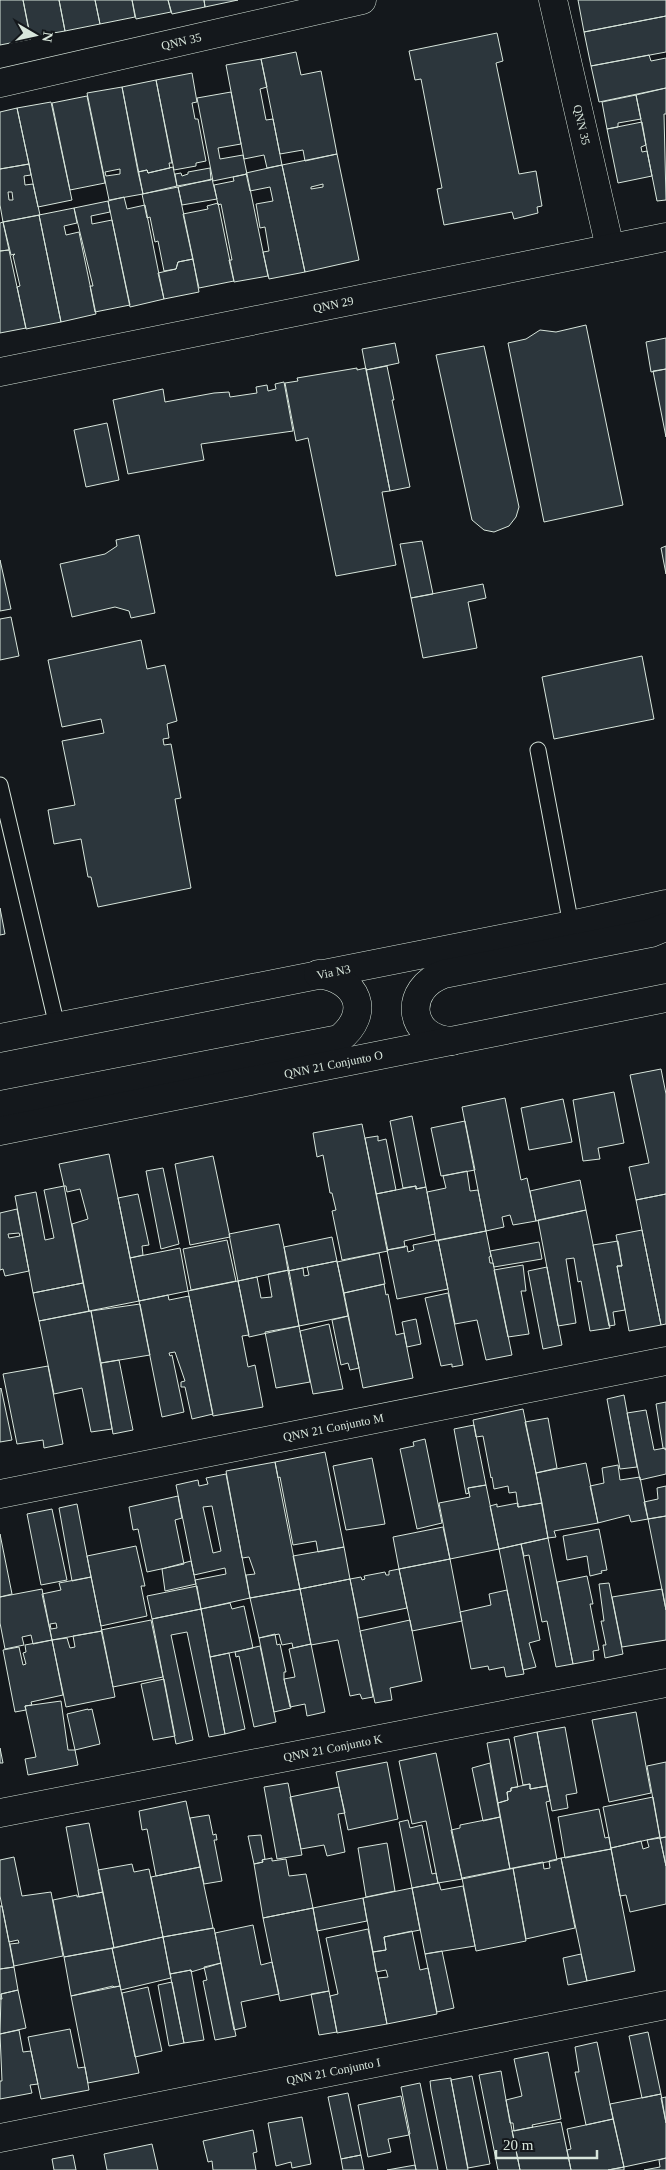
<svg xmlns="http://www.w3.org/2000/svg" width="666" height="2170" viewBox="0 0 666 2170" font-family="'Times New Roman',serif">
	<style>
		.building { fill: #2c363c; stroke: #d8e6dc; fill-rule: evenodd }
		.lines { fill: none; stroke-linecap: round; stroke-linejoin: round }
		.lane-casing { stroke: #d8e6dc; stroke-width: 17 }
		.street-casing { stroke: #d8e6dc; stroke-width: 29 }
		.secondary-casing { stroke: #d8e6dc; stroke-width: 29 }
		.lane { stroke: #14181c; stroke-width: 15 }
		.street { stroke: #14181c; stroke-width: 28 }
		.secondary { stroke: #14181c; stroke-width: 28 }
		.labels { text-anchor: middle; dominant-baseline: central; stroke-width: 4; stroke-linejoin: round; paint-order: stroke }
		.street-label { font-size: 12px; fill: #d8e6dc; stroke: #14181c }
	</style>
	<rect width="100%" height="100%" fill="#14181c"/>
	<path class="building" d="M0,0H23L31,39L0,45Z
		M23,0H59L65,31L30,37Z
		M59,0H95L100,24L65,31Z
		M95,0H132L135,17L100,24Z
		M132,0H168L171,12L136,19Z
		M168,0H204L205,7L172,14Z
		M204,0H238L205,7Z
		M578,0H666V16L584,32Z
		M666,16V52L591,66L584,32Z
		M497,33L503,61L496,63L519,174L536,171L542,206L537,207L538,213L514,219L512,212L444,225L437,189L442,188L421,79L415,80L409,51Z
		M296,52L301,75L321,71L337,154L305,161L303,150L280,154L261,59Z
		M649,55L651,61L666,58V88L599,102L591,66Z
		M261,59L267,87L260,89L266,120L273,119L282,165L267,168L264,155L244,159L226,65Z
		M192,73L197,102L192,103L195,119H198L206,161L196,163V166L174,170L156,80Z
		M156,80L172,163H169L170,168L148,173L147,170L138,172L122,87Z
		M122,87L143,194L109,200L87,93ZM120,169V174L106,176L105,172Z
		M666,88V114H664L666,200L657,201L636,95Z
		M231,92L241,144L218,148L220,159L243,155L247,174L213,181L197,98Z
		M636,95L641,119L618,123V127L607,129L602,102Z
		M87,96L105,183L70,190L52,103Z
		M51,102L72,200L38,207L17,108Z
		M17,108L29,164L0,169V112Z
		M642,122L646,145L641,147L642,152L647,151L652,176L618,183L607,129Z
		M337,154L359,260L305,272L282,165ZM323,184V187L311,189V187Z
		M29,164L31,175L24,176L25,185L33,184L40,215L3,222L0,205V169ZM8,192H12L13,200H9Z
		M282,165L305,272L269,279L263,252L269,251L265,227L260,228L256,204L273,201L270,187L250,191L246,173Z
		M173,167L177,186L143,194L138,172L147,170L148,173Z
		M210,168L211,180L177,186L175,174L181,173L182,176L188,174V172Z
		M247,174L268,276L234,282L229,260H232L221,204L218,205L214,185L234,181L233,177Z
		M212,179L217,199L182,205L178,187Z
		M178,187L193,259L178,262L176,269L164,271L158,241L155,242L150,217L147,218L142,194Z
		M124,197L127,209L145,205L164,299L130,307L108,201Z
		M108,201L110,212L91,216L92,224L112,220L130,305L95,312L90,286H93L74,208Z
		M218,203L234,281L199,288L183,214L208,209L207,206Z
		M74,208L77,223L64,226L66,235L79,232L96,314L61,322L39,215Z
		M39,215L61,322L26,329L17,287L20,286L13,256L15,254L11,255L3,222Z
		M3,222L9,250L0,251V223Z
		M9,250L26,328L0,333V251Z
		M193,259L199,292L164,299L158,273L176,269L178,262Z
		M586,325L623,505L544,522L508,343L526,339L540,330L556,332Z
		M666,338V369L651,372L646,342Z
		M395,343L399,363L366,370L362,349Z
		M484,346L519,507L516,517L509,526L494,532L484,530L472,520L436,355Z
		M387,366L394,400H392L410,487L390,491L366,370Z
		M357,368V370L366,368L390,491L382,492L396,565L336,576L308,438L296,441L285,383L298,381L297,378Z
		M666,369V437L653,371Z
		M284,382L293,431L201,444L204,460L128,474L113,400L163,389L165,402L214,393L229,392L230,397L257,393L256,387L267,385L268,391L276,389L275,384Z
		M107,423L119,480L86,487L74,430Z
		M139,535L155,613L131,618L129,611L115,607L72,617L60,564L105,554L117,546L116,540Z
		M422,541L433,594L411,598L400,544Z
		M666,546V574L661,548Z
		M0,560L11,609L0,611Z
		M483,584L486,598L468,602L477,648L423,658L411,598Z
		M11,617L19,656L0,660V619Z
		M141,640L147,669L165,665L177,721L167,724L169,738L163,739L164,745L171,744L181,798L175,799L191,888L98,907L91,877H88L81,839L54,844L48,810L75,805L62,741L104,733L101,719L62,727L48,660Z
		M642,656L654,719L554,739L542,677Z
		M0,908L5,934L0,935Z
		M661,1069L666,1094V1194L636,1200L629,1167L649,1163L630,1075Z
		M614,1092L624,1143L598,1148L600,1159L583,1161L573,1100Z
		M505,1098L521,1180L527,1178L536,1221L513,1225L510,1215L502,1217L504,1227L486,1231L462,1107Z
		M563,1099L572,1142L529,1150L521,1108Z
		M412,1116L426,1187L416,1189V1186L403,1188L390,1121Z
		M465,1121L475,1170L441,1176L431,1128Z
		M362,1124L388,1251L342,1260L332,1211L336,1210L332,1193H330L323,1155L317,1157L313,1133Z
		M378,1136V1141L386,1139L396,1190L376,1194L365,1138Z
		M109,1154L139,1301L89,1311L72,1224L88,1219L80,1189L67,1192L66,1186H64L59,1164Z
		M213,1156L230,1237L190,1245L175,1164Z
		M163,1168L179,1244L161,1249L146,1171Z
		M467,1171L470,1191L478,1190L486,1231L436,1241L427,1192L446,1188L443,1176Z
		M580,1180L586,1210L536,1221L530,1191Z
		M64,1186L83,1283L33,1293L15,1196L36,1192L45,1240L54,1238L44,1190Z
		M416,1186V1189L426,1187L435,1234L404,1241L405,1247L387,1250L376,1194Z
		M138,1194L149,1245L142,1246L143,1255L130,1258L118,1198Z
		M666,1194V1324L661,1325L636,1200Z
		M17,1209L29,1271L5,1276L3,1269L0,1270V1213ZM19,1233L20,1236L9,1238L8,1234Z
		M586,1210L610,1328L590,1331L581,1281L578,1282L574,1258L566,1259L576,1323L558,1326L538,1220Z
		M279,1224L289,1270L238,1281L229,1234Z
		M642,1230L661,1325L629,1331L617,1266H622L616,1235Z
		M486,1231L491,1256L489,1257L490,1263H493L512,1355L486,1360L477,1320L455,1324L438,1240Z
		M332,1237L337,1261L288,1271L284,1247Z
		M227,1240L236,1281L191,1290L183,1249Z
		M438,1240L448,1289L397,1299L387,1250L407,1246L408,1252L414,1250L413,1245Z
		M618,1241L622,1266H617L625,1310L613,1312L615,1325L609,1326L593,1245Z
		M539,1242L542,1259L494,1267L490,1251Z
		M180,1248L188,1291L139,1301L130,1258Z
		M379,1253L385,1284L344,1293L337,1262Z
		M337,1261L348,1316L299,1326L288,1271L303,1268L304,1276L309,1275L307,1267Z
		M523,1265L526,1291H521L529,1334L508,1337L494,1270Z
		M547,1267L562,1345L543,1349L528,1271Z
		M289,1270L299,1326L249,1337L238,1281L257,1277L261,1298L272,1297L268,1274Z
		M238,1281L249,1335L242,1336L248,1367L255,1365L263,1407L213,1416L188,1291Z
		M83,1283L89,1311L39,1321L33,1293Z
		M384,1284L386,1295L388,1294L396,1335L404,1333L413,1378L363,1388L344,1293Z
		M448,1293L463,1365L452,1367V1364L441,1366L425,1298Z
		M168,1295L169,1300L189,1296L213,1414L192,1419L185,1387H181V1382L185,1381L175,1352L169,1353L170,1356L172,1355L184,1412L162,1417L139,1301Z
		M140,1304L150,1355L101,1363L91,1311Z
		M91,1311L112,1429L91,1432L82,1388L54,1394L39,1321Z
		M348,1316L359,1368L350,1370L348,1363L341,1365L332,1320Z
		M416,1319L421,1344L407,1347L402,1322Z
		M329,1324L343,1389L313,1394L300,1331Z
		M299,1326L310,1382L276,1388L265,1332Z
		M119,1360L133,1430L113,1434L101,1363Z
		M48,1366L63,1444L44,1448L43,1440L17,1444L3,1374Z
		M1,1388L12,1440L0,1442V1389Z
		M624,1395L637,1467L620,1469L607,1399Z
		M666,1402V1450L663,1448L656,1404Z
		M523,1409L542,1503L518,1507L516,1492L509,1493L508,1486L494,1489L492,1477L491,1478L483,1436L476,1437L473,1420Z
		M646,1410L654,1450L665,1448L666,1450V1474L640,1480L627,1413Z
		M548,1418L557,1468L536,1473L525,1422Z
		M474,1425L486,1485L468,1488L469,1493L466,1494L454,1429Z
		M425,1439L442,1523L417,1529L400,1449L414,1446L413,1442Z
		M325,1452L344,1547L318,1552L316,1541L293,1545L280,1477L278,1478L275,1462Z
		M372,1458L385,1524L346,1530L333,1466Z
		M275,1462L300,1589L250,1598L246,1575L255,1574L249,1557L242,1558L226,1471Z
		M586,1463L598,1523L554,1531L556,1537L548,1538L536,1473Z
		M618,1465L620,1480L640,1477L648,1519L631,1522L629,1515L598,1523L590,1486L604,1483L602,1468Z
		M226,1474L250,1598L201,1609L195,1580L226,1574L225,1568L194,1575L176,1485L198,1480L199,1486L208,1484L206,1478ZM212,1506L221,1551L213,1553L203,1507Z
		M486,1485L499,1549L450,1559L439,1503L470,1497L468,1488Z
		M666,1486V1516L648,1519L644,1502L658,1499L657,1488Z
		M178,1496L182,1518L175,1520L184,1564L147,1572L138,1529L133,1530L129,1507Z
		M518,1503V1507L542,1503L548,1538L499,1549L490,1506L497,1504V1507Z
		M77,1504L91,1577L72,1581L59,1508Z
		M52,1509L67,1580L41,1585L27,1514Z
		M666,1516V1610L648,1519Z
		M443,1527L450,1559L399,1569L393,1537Z
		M599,1529L607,1570L601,1571L602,1573L590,1576L587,1556L567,1560L563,1536Z
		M0,1534L12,1594L0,1597Z
		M548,1538L573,1664L556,1667L547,1621L542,1622L529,1555L524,1556L521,1544Z
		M521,1544L540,1640L529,1643L536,1667L523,1670L499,1549Z
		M136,1546L145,1586H141L147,1616L101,1626L87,1556Z
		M344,1547L350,1579L300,1589L293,1556Z
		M450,1559L462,1621L412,1631L399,1569Z
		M191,1561L196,1584L165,1591L162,1569Z
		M399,1569L407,1608L358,1618L350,1579L361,1577L362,1580L365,1579L364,1576L385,1572L386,1575H389V1571Z
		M587,1576L593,1604H590L599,1650L593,1651L594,1660L573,1664L557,1582Z
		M91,1577L102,1631L52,1640L42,1594L61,1590L59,1583ZM56,1623L57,1628L51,1629L50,1624Z
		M350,1579L373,1697L362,1699L360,1694L350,1696L338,1640L311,1645L300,1589Z
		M609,1583L623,1654L605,1658L603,1645H606L601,1621H604L599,1584Z
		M197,1586L201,1609L152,1619L147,1596Z
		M42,1589L52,1640L33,1644L31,1635L22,1637L24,1645L5,1649L0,1623V1597Z
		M300,1589L311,1644L293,1648L292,1643L282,1645L279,1634L259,1638L250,1598Z
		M662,1589L666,1610V1640L622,1647L612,1597Z
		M507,1590L524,1674L506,1677L504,1667L489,1670L488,1666L471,1669L460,1612L491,1605L489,1594Z
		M230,1603L232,1609L244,1606L253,1648L210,1657L201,1609Z
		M201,1609L225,1734L209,1737L187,1632L171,1635L193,1740L176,1744L152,1619Z
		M151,1620L163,1677L113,1687L101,1630Z
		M410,1620L422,1681L390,1688L392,1700L375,1703L360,1631Z
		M102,1631L115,1697L66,1707L52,1640L67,1638L70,1648L75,1647L73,1636Z
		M275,1634L277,1645L280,1644L286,1672H284V1679L291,1708L274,1712L259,1638Z
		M52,1640L63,1695L31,1702L32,1705L25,1706L26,1710L15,1712L3,1650L19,1647L23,1665L26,1664L23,1653L26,1652L25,1645Z
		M311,1644L325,1712L307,1716L305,1704L290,1707L284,1679L295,1677L289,1649Z
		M260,1646L276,1722L254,1727L239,1656L236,1657L235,1652Z
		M229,1653L245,1729L225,1734L210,1657Z
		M164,1679L175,1736L153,1740L141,1684Z
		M61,1701L68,1750H75L78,1765L28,1775L25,1759L36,1757L25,1706Z
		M88,1709V1710L92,1709L100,1744L75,1750L67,1714Z
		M636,1712L651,1793L609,1802L592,1720Z
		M565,1727L577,1793L566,1795L568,1808L552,1811L537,1732Z
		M537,1732L547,1786L530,1789V1784L523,1785L514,1737Z
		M509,1739L518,1787L511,1788V1791L507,1792L508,1800L498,1803L487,1743Z
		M0,1748L3,1763H0Z
		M436,1753L462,1879L438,1883L426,1821L412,1824L399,1761Z
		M387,1762L398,1819L348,1830L336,1772Z
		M666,1762V1837L660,1838L647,1766Z
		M490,1763L500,1817L483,1821L472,1768Z
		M288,1783L302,1855L277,1859L264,1787Z
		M530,1784V1789L547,1786L550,1801L546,1802L557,1860L510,1869L498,1803L508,1800L507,1792L511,1791V1788Z
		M339,1787L345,1813L338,1814L345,1852L327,1856L324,1845L301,1849L290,1797Z
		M653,1797L660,1837L611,1848L603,1807Z
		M186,1801L200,1867L156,1876L147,1829L142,1830L139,1811Z
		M599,1809L605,1838L609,1837L611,1849L565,1858L558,1817Z
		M209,1815L213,1835L216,1834L217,1840H214L222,1881L204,1884L190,1818Z
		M500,1817L510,1869L462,1879L451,1830L460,1828V1825Z
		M408,1820L410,1828L422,1825L432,1874L436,1873L438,1883L412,1888L399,1822Z
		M89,1823L103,1892L79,1897L66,1827Z
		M261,1835L265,1859L262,1860L263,1862L254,1864L248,1836Z
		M666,1837V1866L660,1838Z
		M660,1838L666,1866V1904L630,1912L626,1895L620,1896L611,1848L641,1841L643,1849L649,1847L647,1840Z
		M387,1843L395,1891L366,1897L358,1848Z
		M611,1849L635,1971L587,1981L561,1858Z
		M14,1857L22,1896L51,1892L63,1956L14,1966L10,1944L19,1943L18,1940L9,1942L0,1896V1860Z
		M272,1858V1861L286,1859L289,1876L306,1874L313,1908L263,1918L254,1864L263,1862L262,1860Z
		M561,1858L575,1928L526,1939L513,1868L543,1862L544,1869L550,1868L549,1861Z
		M132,1864L134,1872L149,1869L163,1937L114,1948L98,1870Z
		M200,1867L213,1928L163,1937L151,1877Z
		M513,1868L526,1941L476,1951L462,1878Z
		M439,1883L441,1890L463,1886L475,1946L425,1954L412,1888Z
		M412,1888L420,1930L384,1937L386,1950L373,1952L363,1898Z
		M103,1892L114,1948L64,1957L53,1900L77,1895V1897Z
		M363,1898L367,1921L317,1931L313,1908Z
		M0,1906H2L14,1967L0,1969Z
		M313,1908L329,1991L280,2001L263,1918Z
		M253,1925L261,1965L272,1962L279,1994L241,2002L246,2027L234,2030L215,1933Z
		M214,1928L221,1963L191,1972V1970L170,1974L163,1937Z
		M368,1929L387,2024L337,2033L330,1996L338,1994L326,1938Z
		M412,1931L420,1970L428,1968L437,2014L387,2024L378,1978L388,1977L386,1970L376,1972L373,1952L386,1950L384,1937Z
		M163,1937L171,1978L121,1990L112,1948Z
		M112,1948L120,1986L71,1996L64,1957Z
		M442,1951L454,2008L437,2012L425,1954Z
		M581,1954L587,1981L568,1985L563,1958Z
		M221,1963L236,2036L215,2040L203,1981L207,1980L204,1967Z
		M14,1967L18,1990L1,1994L2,1999H0V1969Z
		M191,1970L204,2040L184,2043L170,1974Z
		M172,1982L184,2043L169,2046L158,1985Z
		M113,1986L114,1987L120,1986L139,2073L88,2083L71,1996Z
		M148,1987L162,2051L135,2057L122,1993Z
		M18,1990L26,2028L0,2034L1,1994Z
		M329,1991L337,2032L319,2035L311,1994Z
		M70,2029L78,2068L85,2067L89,2090L41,2099L28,2037Z
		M19,2030L23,2052L31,2051L38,2084L30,2085L32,2093L0,2099V2081H2L0,2034Z
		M648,2032L661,2094L642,2098L629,2036Z
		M597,2042L613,2119L586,2125L575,2072H579L575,2047Z
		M548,2052L561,2119L532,2125L533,2127L514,2131L513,2123H510L506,2100L522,2096L514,2059Z
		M501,2071L506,2100L520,2170H498L479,2075Z
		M472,2076L490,2164L468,2168L451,2080Z
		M451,2078V2080L468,2170H447L431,2090L430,2081Z
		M420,2083L429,2127L438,2170H416L409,2134H410L401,2087Z
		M348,2093L361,2155L341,2159L328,2097Z
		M661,2094L666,2123V2158L624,2167L610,2104Z
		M401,2096L409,2135L388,2139L391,2152L368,2157L358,2105Z
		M666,2097V2123L661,2098Z
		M302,2117L311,2164L292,2168L291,2162L276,2166L268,2123Z
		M613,2119L624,2167L608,2170H571L567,2150L571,2149L567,2129Z
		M561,2122L571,2170H520L512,2131Z
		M253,2130L257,2152L253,2153L256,2170H213L212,2161L208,2162L203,2141Z
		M152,2144L158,2170H107L104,2154Z
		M73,2155L76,2170H54L52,2159Z
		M361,2155L364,2170H343L341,2159Z
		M666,2158V2170H644L660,2167L659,2160Z
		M415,2165L416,2170H387Z
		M624,2167V2170H608Z"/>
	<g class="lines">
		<defs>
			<path id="lane" d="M538,750L571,925
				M0,785L57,1026"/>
			<g id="street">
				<path id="s1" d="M553,0L610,248"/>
				<path id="s2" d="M0,83L362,0"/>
				<path id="s3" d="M0,372L666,237"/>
				<path id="s4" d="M0,1494L666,1361"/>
				<path id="s5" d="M0,1813L666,1683"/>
				<path id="s6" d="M0,2138L666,2005"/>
			</g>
			<g id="secondary">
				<path id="s7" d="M0,1038L571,925L666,904"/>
				<path d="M452,1041C407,1039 403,988 444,974L651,933L666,927"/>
				<path d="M0,1105L339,1039C372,1013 358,979 318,974"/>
				<path id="s8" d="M0,1131L666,998"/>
			</g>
		</defs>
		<use href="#lane" class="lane-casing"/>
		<use href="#street" class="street-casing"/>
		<use href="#secondary" class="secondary-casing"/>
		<use href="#lane" class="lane"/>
		<use href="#street" class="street"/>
		<use href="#secondary" class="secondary"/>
	</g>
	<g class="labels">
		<g class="street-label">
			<text stroke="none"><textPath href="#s2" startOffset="186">QNN 35</textPath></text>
			<text stroke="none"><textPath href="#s1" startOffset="128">QNN 35</textPath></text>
			<text stroke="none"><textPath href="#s3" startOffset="340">QNN 29</textPath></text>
			<text stroke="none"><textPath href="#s7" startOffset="340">Via N3</textPath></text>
			<text stroke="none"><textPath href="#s8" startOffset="340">QNN 21 Conjunto O</textPath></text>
			<text stroke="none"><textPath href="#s4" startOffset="340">QNN 21 Conjunto M</textPath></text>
			<text stroke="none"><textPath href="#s5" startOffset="339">QNN 21 Conjunto K</textPath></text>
			<text stroke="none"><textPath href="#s6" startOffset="340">QNN 21 Conjunto I</textPath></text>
		</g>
	</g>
	<g transform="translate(35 35) rotate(99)" stroke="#14181c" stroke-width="4" paint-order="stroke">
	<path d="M0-4L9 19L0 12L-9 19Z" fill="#d8e6dc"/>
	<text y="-8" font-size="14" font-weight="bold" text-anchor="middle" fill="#d8e6dc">N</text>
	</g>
	<path d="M496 2150v8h101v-8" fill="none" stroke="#d8e6dc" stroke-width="2.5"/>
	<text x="503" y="2150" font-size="15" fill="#d8e6dc" stroke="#14181c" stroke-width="4" paint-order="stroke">20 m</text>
</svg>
